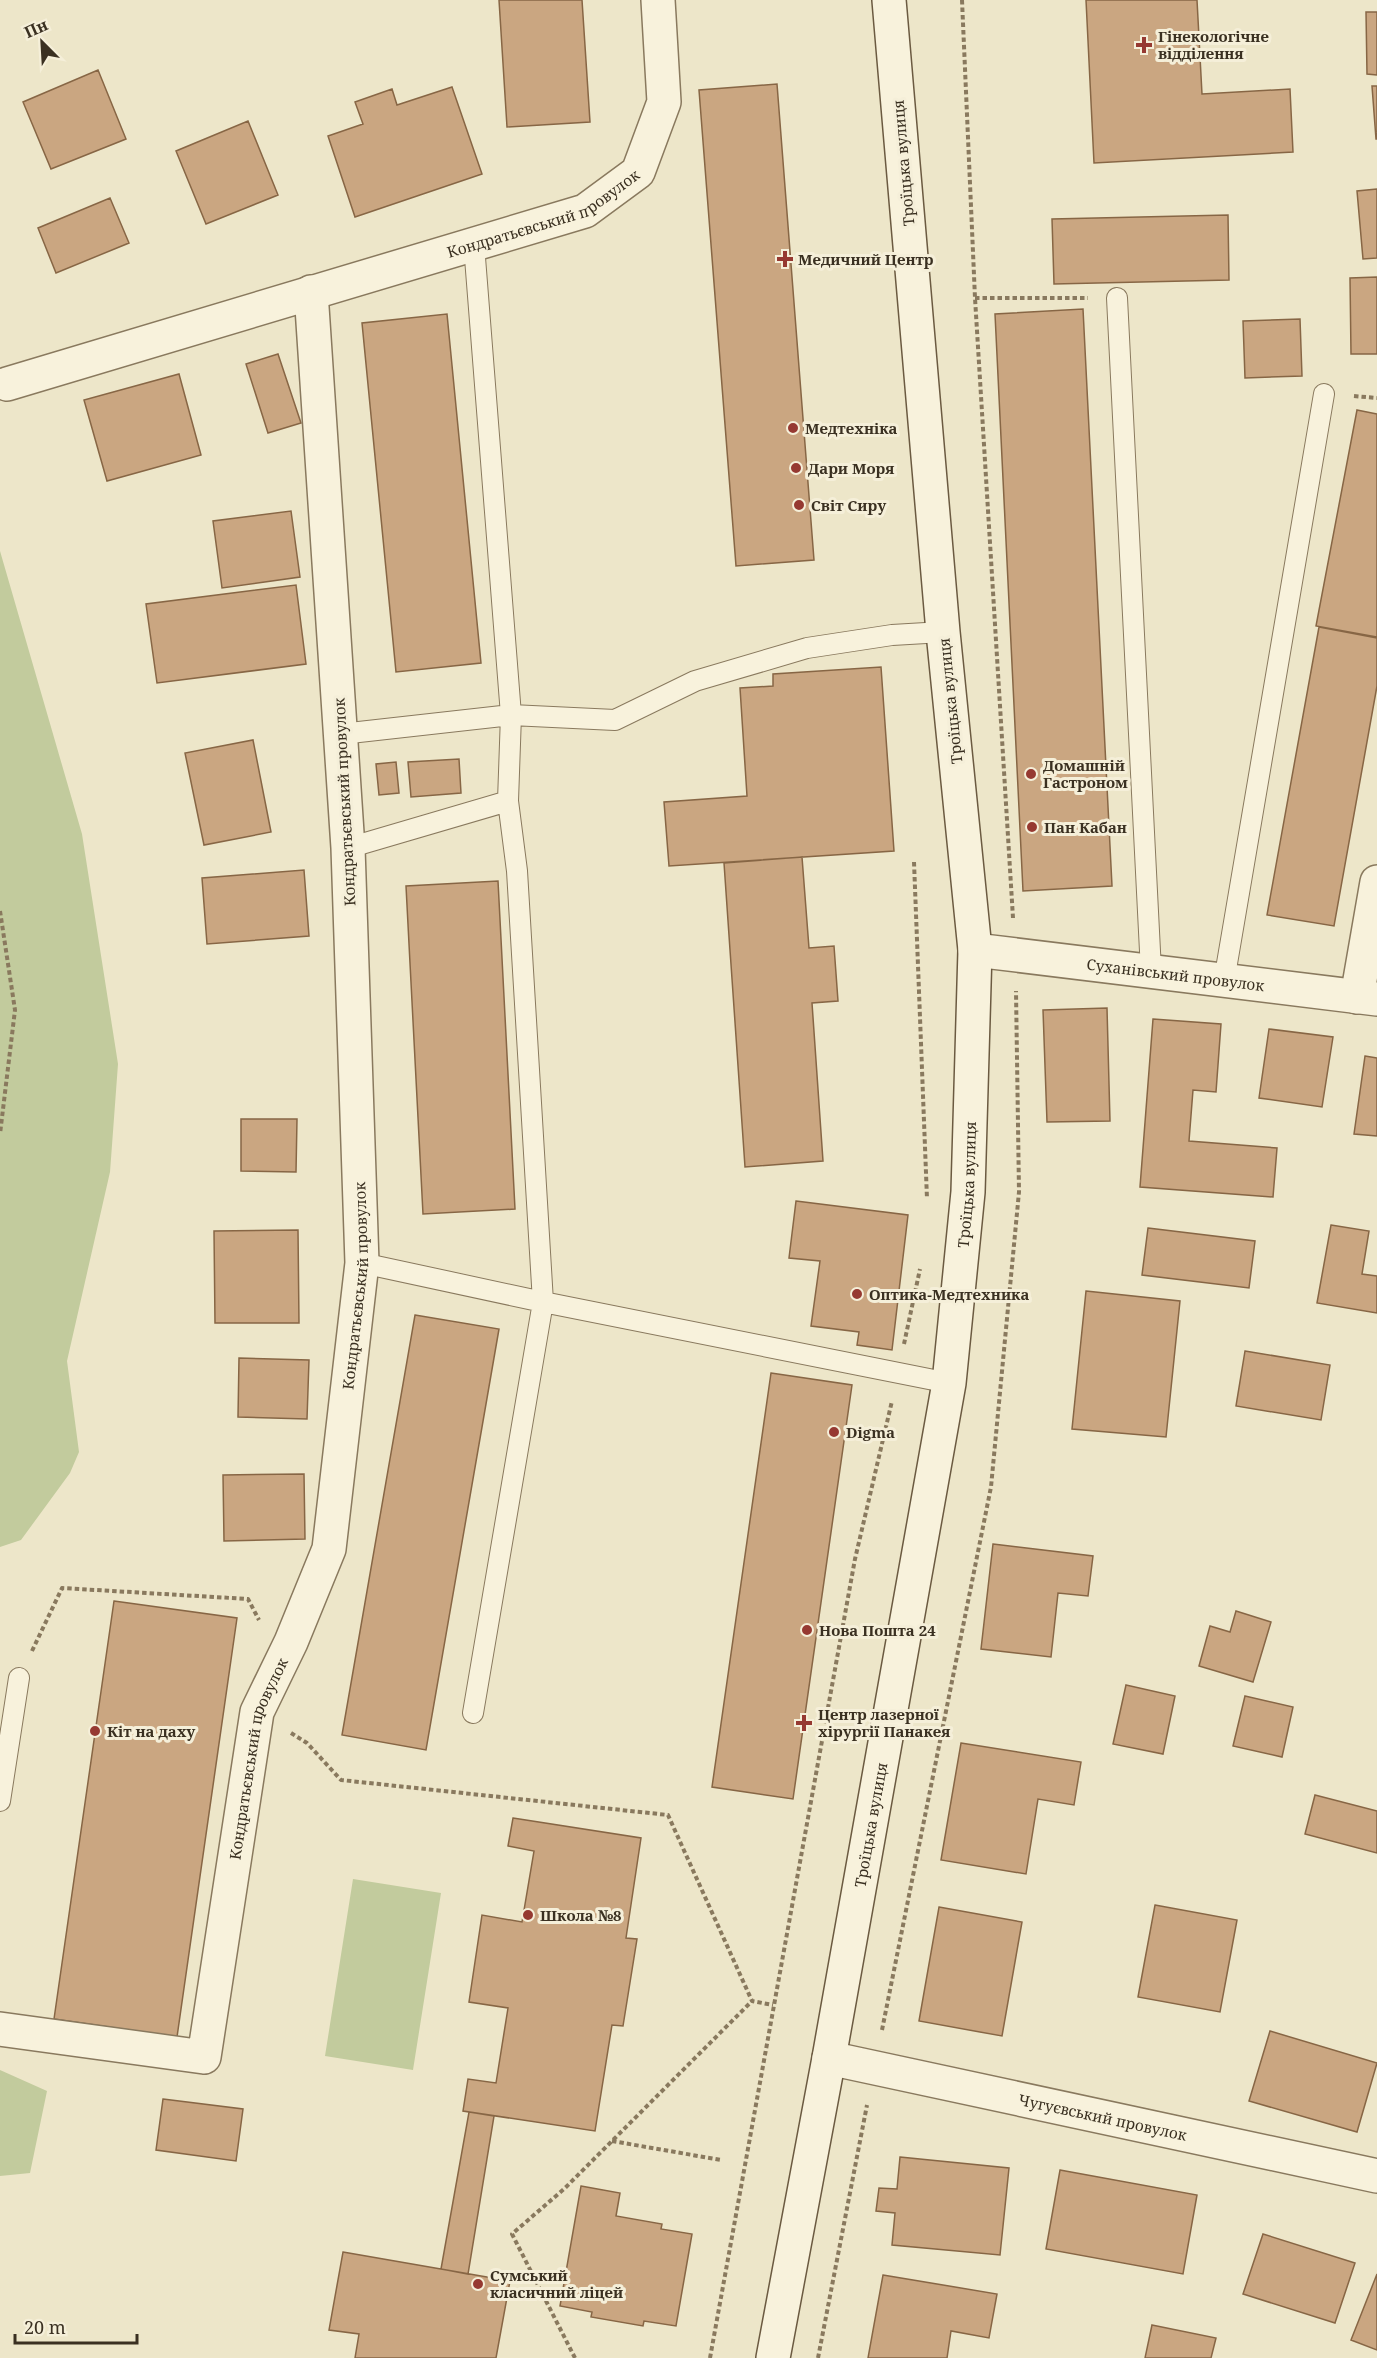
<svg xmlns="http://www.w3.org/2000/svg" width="1377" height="2358" viewBox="0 0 1377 2358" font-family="'Noto Serif',serif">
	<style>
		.green { fill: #c2cb9d }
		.building { fill: #caa681; stroke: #876645; stroke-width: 1.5 }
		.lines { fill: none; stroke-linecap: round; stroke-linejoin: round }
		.lane-casing { stroke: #89795e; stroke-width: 22 }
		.street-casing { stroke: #89795e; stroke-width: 36 }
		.secondary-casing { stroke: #6b5a41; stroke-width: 36 }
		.path { stroke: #89795e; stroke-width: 4; stroke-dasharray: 4.5 3; stroke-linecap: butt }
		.lane { stroke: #f8f2dc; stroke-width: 20 }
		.street { stroke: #f8f2dc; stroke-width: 33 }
		.secondary { stroke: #f8f2dc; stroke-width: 33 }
		.poi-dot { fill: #963931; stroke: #f5efd9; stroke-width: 2 }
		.labels { text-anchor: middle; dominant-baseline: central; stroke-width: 6; stroke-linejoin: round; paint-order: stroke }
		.poi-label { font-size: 15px; font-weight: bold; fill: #3a3021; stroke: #f5efd9; text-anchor: start }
		.street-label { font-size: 15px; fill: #3a3021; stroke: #f5efd9 }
	</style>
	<rect width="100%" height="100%" fill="#ede6c9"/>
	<path class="green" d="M0,551L82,834L118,1064L110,1172L67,1361L79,1452L70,1473L21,1540L0,1547Z
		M353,1879L441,1893L413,2070L325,2056Z
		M0,2070L47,2091L30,2173L0,2176Z"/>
	<path class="building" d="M499,0H582L590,122L507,127Z
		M1086,0H1197L1202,94L1290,89L1293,152L1094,163Z
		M1366,12H1377V75L1367,74Z
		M98,70L126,139L51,169L23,102Z
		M777,84L814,560L736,566L699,90Z
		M1372,86H1377V139H1376Z
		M452,87L482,174L355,217L328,136L363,124L355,102L392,89L397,105Z
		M248,121L278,195L206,224L176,151Z
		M1377,189V258L1363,259L1357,191Z
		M110,198L129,243L56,273L38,228Z
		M1228,215L1229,280L1054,284L1052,219Z
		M1377,277V354H1351L1350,278Z
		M1083,309L1112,886L1023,891L995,314Z
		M447,314L481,663L396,672L362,323Z
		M1300,319L1302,376L1245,378L1243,321Z
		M278,354L301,423L268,433L246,364Z
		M179,374L201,455L107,481L84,400Z
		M1357,410L1377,414V637L1316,626Z
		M291,511L300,577L222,588L213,521Z
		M296,585L306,664L157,683L146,604Z
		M1319,627L1377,638V686L1334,926L1267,915Z
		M881,667L894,851L669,866L664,802L747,796L740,688L773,686V674Z
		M253,740L271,832L204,845L185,753Z
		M459,759L461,793L411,797L408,762Z
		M396,762L399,793L379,795L376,764Z
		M802,857L809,948L834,946L838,1001L812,1003L823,1161L745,1167L724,863Z
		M304,870L309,936L207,944L202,878Z
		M498,881L515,1209L423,1214L406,886Z
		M1107,1008L1110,1121L1047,1122L1043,1010Z
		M1153,1019L1221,1024L1216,1092L1193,1090L1189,1141L1277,1148L1273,1197L1140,1187Z
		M1269,1029L1333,1037L1322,1107L1259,1098Z
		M1365,1056L1377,1058V1136L1354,1134Z
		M241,1119H297L296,1172L241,1171Z
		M796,1201L908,1215L892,1350L857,1345L859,1332L811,1326L820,1261L789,1258Z
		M1331,1225L1369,1231L1362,1274L1377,1276V1313L1317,1303Z
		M1148,1228L1255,1241L1249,1288L1142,1275Z
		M298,1230L299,1323H215L214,1231Z
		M1086,1291L1180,1301L1166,1437L1072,1429Z
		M415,1315L499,1329L426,1750L342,1735Z
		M1245,1351L1330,1365L1321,1420L1236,1406Z
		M239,1358L309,1360L307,1419L238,1417Z
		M771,1373L852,1385L793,1799L712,1787Z
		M304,1474L305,1539L224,1541L223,1475Z
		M993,1544L1093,1556L1088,1596L1058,1593L1051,1657L981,1649Z
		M114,1601L237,1618L177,2037L54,2019Z
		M1236,1611L1271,1622L1253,1682L1199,1666L1210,1626L1230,1632Z
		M1126,1685L1175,1696L1163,1754L1113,1744Z
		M1245,1696L1293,1707L1282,1757L1233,1746Z
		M961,1743L1081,1762L1074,1805L1038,1799L1026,1874L941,1860Z
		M1315,1795L1377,1811V1853L1305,1834Z
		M513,1818L641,1838L626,1938L637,1939L623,2026L612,2025L595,2131L463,2111L468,2079L496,2083L508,2008L469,2002L482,1915L522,1922L534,1851L508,1846Z
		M1155,1905L1237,1920L1220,2012L1138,1997Z
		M939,1907L1022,1922L1002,2036L919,2021Z
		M1270,2031L1377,2063L1357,2132L1249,2101Z
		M163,2099L243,2109L236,2161L156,2150Z
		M469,2112L494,2116L468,2274L441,2269Z
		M900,2157L1009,2168L1000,2255L892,2245L895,2213L876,2211L879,2188L897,2189Z
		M1060,2170L1197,2195L1183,2274L1046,2249Z
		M581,2186L620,2193L616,2216L662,2224L661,2229L692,2234L676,2326L644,2321L643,2326L591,2317L592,2312L560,2306Z
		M1263,2234L1355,2263L1335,2323L1243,2294Z
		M343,2252L510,2281L496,2358H355L359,2334L329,2330Z
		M1377,2274V2350L1351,2340Z
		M883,2275L997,2294L989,2338L951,2331L947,2358H868Z
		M1152,2325L1216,2338L1211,2358H1145Z"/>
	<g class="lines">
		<defs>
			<path id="lane" d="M1117,298L1151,971
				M341,734L511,715L615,720L695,681L807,648L892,635L943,632
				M348,848L508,801
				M1224,981L1324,394
				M362,1263L543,1302L949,1383
				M473,1713L543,1302L517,871L508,801L511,715L474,245
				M0,1801L19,1678"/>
			<g id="street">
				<path id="s1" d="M7,384L585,211L638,172L664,102L658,0"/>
				<path id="s2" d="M975,950L1377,999"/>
				<path d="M1357,997L1377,882"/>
				<path id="s3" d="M0,2029L204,2057L257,1712L291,1642L329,1549L362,1263L348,848L311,292"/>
				<path id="s4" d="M829,2058L1377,2176"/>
			</g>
			<g id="secondary">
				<path id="s5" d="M773,2358L829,2058L949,1383L968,1192L975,950L943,632L889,0"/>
			</g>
		</defs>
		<use href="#lane" class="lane-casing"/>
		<use href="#street" class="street-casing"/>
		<use href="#secondary" class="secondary-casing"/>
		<path class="path" d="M962,0L975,298L1013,918
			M975,298H1088
			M1354,396L1377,398
			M914,862L927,1199
			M0,911L15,1010L0,1134
			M904,1344L920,1269
			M32,1651L62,1588L248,1599L259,1620
			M291,1733L307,1743L341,1780L668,1815L752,2001L773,2005
			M882,2030L991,1487L1019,1192L1016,991
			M612,2141L721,2160
			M575,2358L512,2234L564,2189L752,2001
			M710,2358L855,1559L892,1401
			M818,2358L867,2105"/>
		<use href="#lane" class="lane"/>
		<use href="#street" class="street"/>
		<use href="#secondary" class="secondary"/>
	</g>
	<g class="poi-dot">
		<path d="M1141 36h6v6h6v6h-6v6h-6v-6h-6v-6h6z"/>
		<path d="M782 250h6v6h6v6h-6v6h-6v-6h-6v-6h6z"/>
		<circle cx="793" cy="428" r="6"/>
		<circle cx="796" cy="468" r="6"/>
		<circle cx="799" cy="505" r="6"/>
		<circle cx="1031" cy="774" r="6"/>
		<circle cx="1032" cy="827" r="6"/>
		<circle cx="857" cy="1294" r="6"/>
		<circle cx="834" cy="1432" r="6"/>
		<circle cx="807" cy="1630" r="6"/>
		<path d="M801 1714h6v6h6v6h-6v6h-6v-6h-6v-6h6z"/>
		<circle cx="95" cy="1731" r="6"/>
		<circle cx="528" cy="1915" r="6"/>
		<circle cx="478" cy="2284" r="6"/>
	</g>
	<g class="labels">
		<g class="poi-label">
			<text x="1158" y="36">Гінекологічне<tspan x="1158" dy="17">відділення</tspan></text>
			<text x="798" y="259">Медичний Центр</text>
			<text x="805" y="428">Медтехніка</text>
			<text x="808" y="468">Дари Моря</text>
			<text x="811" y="505">Світ Сиру</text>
			<text x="1043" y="765">Домашній<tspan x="1043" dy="17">Гастроном</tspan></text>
			<text x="1044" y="827">Пан Кабан</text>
			<text x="869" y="1294">Оптика-Медтехника</text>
			<text x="846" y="1432">Digma</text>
			<text x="819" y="1630">Нова Пошта 24</text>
			<text x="818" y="1714">Центр лазерної<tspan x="818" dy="17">хірургії Панакея</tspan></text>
			<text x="107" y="1731">Кіт на даху</text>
			<text x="540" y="1915">Школа №8</text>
			<text x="490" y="2275">Сумський<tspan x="490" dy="17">класичний ліцей</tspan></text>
		</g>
		<g class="street-label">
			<text transform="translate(903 163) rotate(-95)">Троїцька вулиця</text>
			<text stroke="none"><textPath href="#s1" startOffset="564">Кондратьєвський провулок</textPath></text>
			<text transform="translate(950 701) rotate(-96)">Троїцька вулиця</text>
			<text transform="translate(344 802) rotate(-93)">Кондратьєвський провулок</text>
			<text stroke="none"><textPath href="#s2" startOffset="202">Суханівський провулок</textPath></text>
			<text stroke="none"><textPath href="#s5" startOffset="1190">Троїцька вулиця</textPath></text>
			<text stroke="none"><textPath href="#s3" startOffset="998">Кондратьєвський провулок</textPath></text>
			<text stroke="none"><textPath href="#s3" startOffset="510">Кондратьєвський провулок</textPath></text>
			<text stroke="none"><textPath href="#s5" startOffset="542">Троїцька вулиця</textPath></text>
			<text stroke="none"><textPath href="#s4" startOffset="280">Чугуєвський провулок</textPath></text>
		</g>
	</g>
	<g transform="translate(42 42) rotate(336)" stroke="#f5efd9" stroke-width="4.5" paint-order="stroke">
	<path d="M0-4.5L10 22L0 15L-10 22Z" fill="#3a3021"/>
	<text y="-9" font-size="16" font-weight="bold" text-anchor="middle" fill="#3a3021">Пн</text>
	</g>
	<path d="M15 2334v9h122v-9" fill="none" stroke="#3a3021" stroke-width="3"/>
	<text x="24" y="2334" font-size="18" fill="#3a3021" stroke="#f5efd9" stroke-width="4.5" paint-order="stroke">20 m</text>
</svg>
